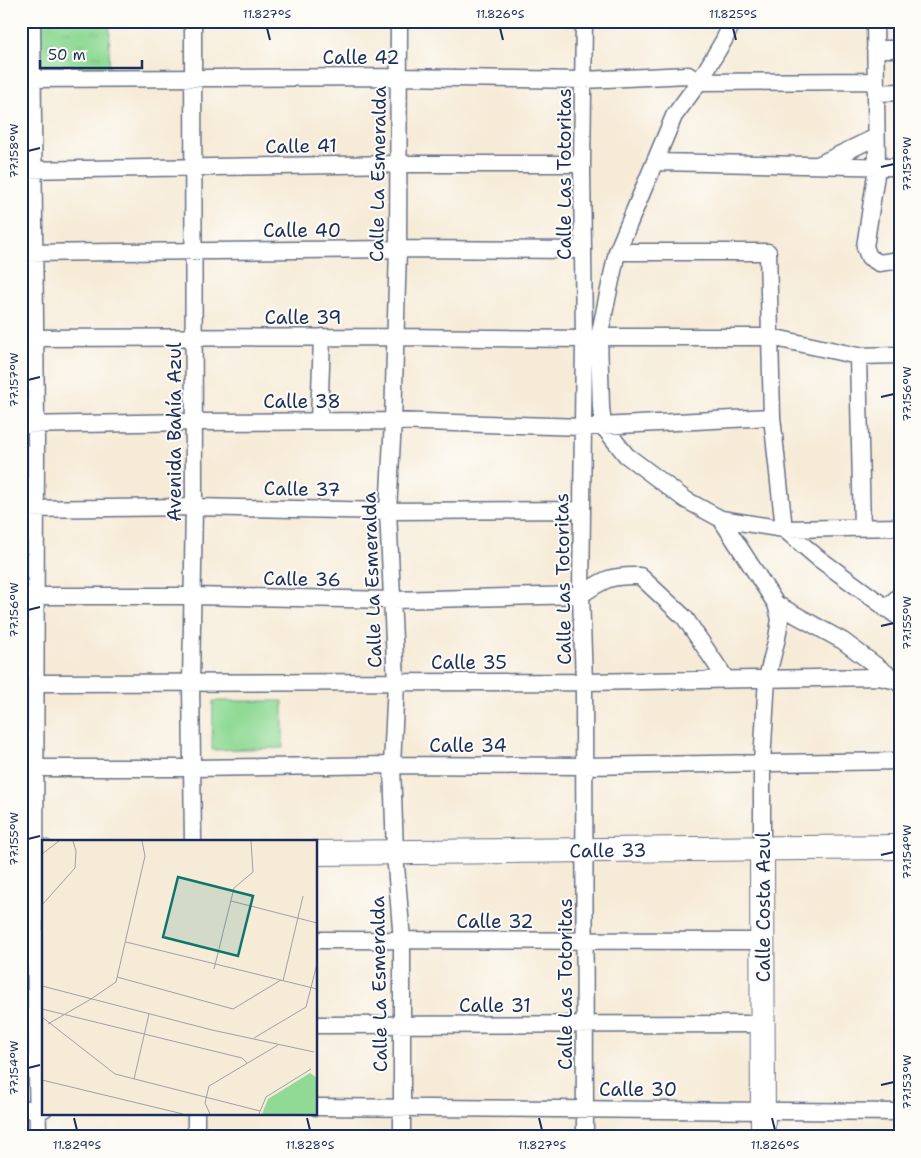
<svg xmlns="http://www.w3.org/2000/svg" width="921" height="1158" viewBox="0 0 921 1158" font-family="'Shantell Sans',sans-serif">
	<style>
		.built { fill: #f6cfd6 }
		.park { fill: url(#park-tufts); stroke: #56847a }
		.pitch { fill: #91da96; stroke: #56847a }
		.lines { fill: none; stroke-linecap: round; stroke-linejoin: round }
		.street-casing { stroke: #687188; stroke-width: 19 }
		.secondary-casing { stroke: #687188; stroke-width: 26 }
		.street { stroke: #fff; stroke-width: 16 }
		.secondary { stroke: #fff; stroke-width: 24 }
		.ticks { fill: none; stroke: #1b2f5e; stroke-width: 2 }
		.labels { text-anchor: middle; dominant-baseline: central; stroke-width: 4; stroke-linejoin: round; paint-order: stroke }
		.street-label { font-size: 19px; fill: #1b2f5e; stroke: #fdfcf7 }
		.inset-road { fill: none; stroke: #9ea0a7; stroke-width: 1 }
		.view { fill: #0f766e; fill-opacity: 0.15; stroke: #0f766e; stroke-width: 2.5 }
		.inset-edge { fill: none; stroke: #1b2f5e; stroke-width: 2.5 }
		.neatline { fill: none; stroke: #1b2f5e; stroke-width: 2 }
		.ticks-label { font-size: 12px; text-anchor: middle; fill: #1b2f5e }
	</style>
	<defs>
		<pattern id="park-tufts" width="24" height="20" patternUnits="userSpaceOnUse" patternTransform="scale(1.25)"><rect width="24" height="20" fill="#91da96"/><path d="M3 7l-1-3M5 7V3M7 7l1-3M15 17l-1-3M17 17v-4M19 17l1-3" fill="none" stroke="#7cbb84"/></pattern>
	</defs>
	<rect width="100%" height="100%" fill="#fdfcf7"/>
	<filter id="ink" filterUnits="userSpaceOnUse"><feTurbulence type="fractalNoise" baseFrequency=".02" numOctaves="2"/><feDisplacementMap in="SourceGraphic" scale="10" xChannelSelector="R" yChannelSelector="G"/><feConvolveMatrix kernelMatrix="1 2 1 2 8 2 1 2 1" color-interpolation-filters="sRGB"/></filter>
	<filter id="wash" filterUnits="userSpaceOnUse"><feTurbulence type="fractalNoise" baseFrequency=".0096" numOctaves="4" result="noise"/><feDisplacementMap in="SourceGraphic" scale="20" xChannelSelector="R" yChannelSelector="G"/><feGaussianBlur stdDeviation="1.12" result="paint"/><feColorMatrix in="noise" values="0 0 0 0 0 0 0 0 0 0 0 0 0 0 0 0 0 1.4 0 .05"/><feComposite in="paint" operator="in"/></filter>
	<g filter="url(#wash)">
		<rect width="100%" height="100%" fill="#f6ebd7"/>
		<path class="built" d="M21,604H24L25,842H21Z"/>
		<path class="park" d="M41,21H110L109,73H40Z"/>
		<path class="pitch" d="M213,701H283V748L212,750Z"/>
	</g>
	<g filter="url(#ink)">
		<g class="lines">
			<defs>
				<path id="street" d="M32,21L36,425L35,941L38,1137
					M193,21L194,507L191,683L193,842
					M399,21L398,249L393,421L388,511L396,683L392,765L395,853L402,941V1137
					M584,21L582,164L584,339L581,595L584,682L585,1137
					M733,21L724,40L699,82L674,116L617,252L599,337L601,407L603,426L626,455L686,500L721,519L784,529L900,527
					M875,21L877,168L865,247L869,257L879,263L900,260
					M875,49H900
					M21,79L400,77L584,80L688,75L699,82L875,81
					M876,93L900,92
					M656,162L900,167
					M820,164L876,137
					M21,170L399,164H582
					M617,252H768L772,417L784,529L818,558L900,618
					M21,253L398,249L583,250
					M599,337H771L858,356L900,355
					M21,338L395,337L584,339
					M858,356L862,528
					M319,421L322,337
					M21,425L194,422L393,421L583,427L772,417
					M21,509L194,507L388,511L582,510
					M721,519L776,604L780,619L777,638L767,678L762,762V849
					M21,596H193L393,600L581,595C604,579 611,575 640,576L685,618L726,679
					M776,604L843,641L894,679
					M886,609L900,595
					M36,683L584,682L879,677L897,681L900,684
					M36,768H192L392,765L584,766L900,761
					M316,940L763,941
					M316,1025L763,1024
					M316,1107L900,1112
					M21,1109H44
					M196,1114V1137"/>
				<g id="secondary">
					<path d="M762,849L763,1137"/>
					<path d="M21,852H44"/>
					<path id="s1" d="M316,853L900,847"/>
				</g>
			</defs>
			<use href="#street" class="street-casing"/>
			<use href="#secondary" class="secondary-casing"/>
			<use href="#street" class="street"/>
			<use href="#secondary" class="secondary"/>
		</g>
	</g>
	<path class="ticks" d="M267,28L270,40M500,28L503,40M733,28L736,40M28,151L40,148M881,167L894,164M28,380L40,377M881,397L894,394M28,610L40,607M881,626L894,623M28,839L40,836M881,855L894,852M28,1068L40,1065M881,1085L894,1082M74,1118L77,1130M307,1118L310,1130M539,1118L542,1130M772,1118L775,1130"/>
	<g class="labels">
		<g class="street-label">
			<text x="361" y="57">Calle 42</text>
			<text transform="translate(301 146) rotate(-1)">Calle 41</text>
			<text transform="translate(378 174) rotate(-89)">Calle La Esmeralda</text>
			<text transform="translate(564 174) rotate(-90)">Calle Las Totoritas</text>
			<text x="302" y="230">Calle 40</text>
			<text x="303" y="317">Calle 39</text>
			<text x="302" y="401">Calle 38</text>
			<text transform="translate(174 432) rotate(-90)">Avenida Bahía Azul</text>
			<text transform="translate(302 489) rotate(1)">Calle 37</text>
			<text transform="translate(302 579) rotate(1)">Calle 36</text>
			<text transform="translate(563 579) rotate(-91)">Calle Las Totoritas</text>
			<text transform="translate(372 580) rotate(-92)">Calle La Esmeralda</text>
			<text x="469" y="662">Calle 35</text>
			<text x="468" y="745">Calle 34</text>
			<text stroke="none"><textPath href="#s1" startOffset="292">Calle 33</textPath></text>
			<text transform="translate(763 907) rotate(-90)">Calle Costa Azul</text>
			<text x="495" y="921">Calle 32</text>
			<text transform="translate(379 984) rotate(-91)">Calle La Esmeralda</text>
			<text transform="translate(565 984) rotate(-90)">Calle Las Totoritas</text>
			<text x="495" y="1005">Calle 31</text>
			<text x="638" y="1089">Calle 30</text>
		</g>
	</g>
	<g transform="translate(42 840)">
		<rect width="275" height="275" fill="#f6ebd7"/>
		<path d="M268,233L275,238V274H220L226,259Z" fill="#91da96"/>
		<path class="inset-road" d="M0,14L17,1M189,61L275,83M0,65L33,28L34,11L31,1M84,102L275,149M172,129L192,48L211,32L209,1M75,137L191,169L239,140M241,141L261,56M0,146L170,190L272,212M49,159L74,142L103,16L100,1M0,169L200,218L205,223M0,177L73,234L218,271M6,184L49,159M212,198L264,167L275,124M92,239L107,174M0,240L141,274M168,274L163,263L167,246L236,205M217,274L224,257L269,229"/>
		<path class="view" d="M136,37L211,56L196,116L121,97Z"/>
		<rect width="275" height="275" class="inset-edge"/>
	</g>
	<rect width="921" height="1158" fill="none" stroke="#fdfcf7" stroke-width="55"/>
	<path d="M40 60v8h102v-8" fill="none" stroke="#1b2f5e" stroke-width="2.5"/>
	<text x="48" y="60" font-size="15" fill="#1b2f5e" stroke="#fdfcf7" stroke-width="4" paint-order="stroke">50 m</text>
	<rect x="28" y="28" width="866" height="1102" class="neatline"/>
	<g class="ticks-label">
		<text x="267" y="18">11.827°S</text>
		<text x="500" y="18">11.826°S</text>
		<text x="733" y="18">11.825°S</text>
		<text transform="translate(14 151) rotate(-90)" y="4">77.158°W</text>
		<text transform="translate(907 164) rotate(-90)" y="4">77.157°W</text>
		<text transform="translate(14 380) rotate(-90)" y="4">77.157°W</text>
		<text transform="translate(907 394) rotate(-90)" y="4">77.156°W</text>
		<text transform="translate(14 610) rotate(-90)" y="4">77.156°W</text>
		<text transform="translate(907 623) rotate(-90)" y="4">77.155°W</text>
		<text transform="translate(14 839) rotate(-90)" y="4">77.155°W</text>
		<text transform="translate(907 852) rotate(-90)" y="4">77.154°W</text>
		<text transform="translate(14 1068) rotate(-90)" y="4">77.154°W</text>
		<text transform="translate(907 1082) rotate(-90)" y="4">77.153°W</text>
		<text x="77" y="1149">11.829°S</text>
		<text x="310" y="1149">11.828°S</text>
		<text x="542" y="1149">11.827°S</text>
		<text x="775" y="1149">11.826°S</text>
	</g>
</svg>
